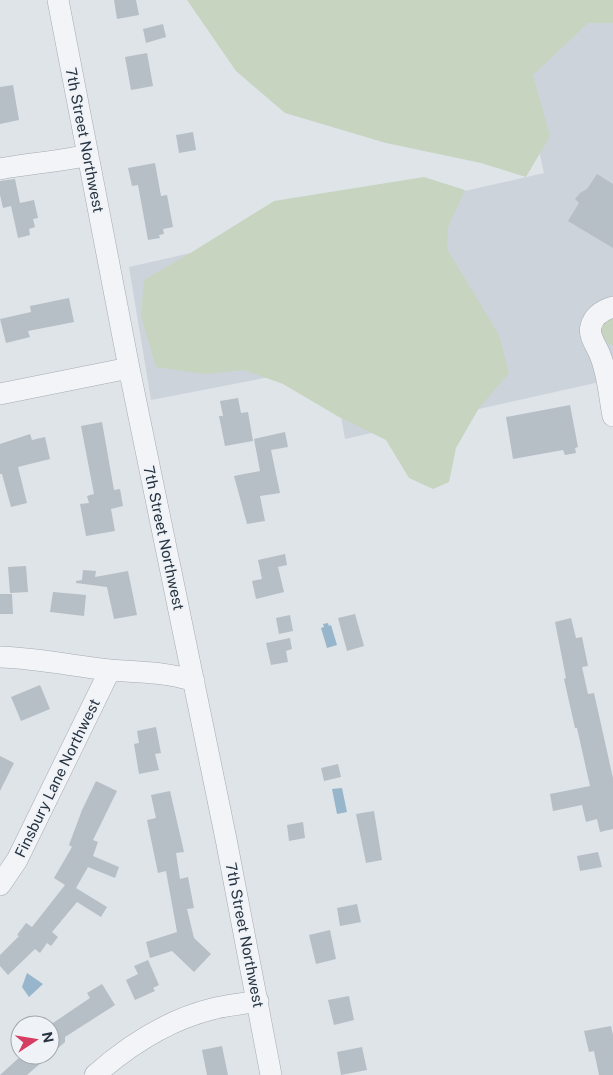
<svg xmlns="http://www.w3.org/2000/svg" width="613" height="1075" viewBox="0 0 613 1075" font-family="'Public Sans',sans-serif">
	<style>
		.built { fill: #cdd3db }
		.green { fill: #c7d4c0 }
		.water { fill: #98b6cb }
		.building { fill: #b6bec6 }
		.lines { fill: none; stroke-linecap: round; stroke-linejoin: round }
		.minor-casing { stroke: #a4abb3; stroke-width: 22 }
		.minor { stroke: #f2f4f7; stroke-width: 21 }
		.labels { text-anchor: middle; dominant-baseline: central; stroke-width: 4; stroke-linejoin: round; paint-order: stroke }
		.street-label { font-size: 15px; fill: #273341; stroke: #eff3f7 }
	</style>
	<rect width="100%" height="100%" fill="#dfe4e9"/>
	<path class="built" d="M505,0H613V379L345,439L332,365L151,400L129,267L544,173Z"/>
	<path class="green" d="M187,0H613V23H588L533,75L550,136L526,177L481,163L386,143L285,113L236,71Z
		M424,177L465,190L448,227L447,249L499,335L509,373L479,408L456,448L449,482L433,489L409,478L386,440L339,417L283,384L244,370L205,374L156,367L141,316L144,280L192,252L274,201Z
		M613,312V346C601,340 600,333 602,321Z"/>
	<path class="water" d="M328,623L329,626L331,625L337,645L327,648L321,628L324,627L323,624Z
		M342,788L347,812L337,814L332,789Z
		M27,973L43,984L29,997L22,987Z"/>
	<path class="building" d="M114,0H136L139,15L117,19Z
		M163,24L166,37L146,43L143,29Z
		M147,53L153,86L131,90L125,57Z
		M13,85L19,120L0,124V87Z
		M193,132L196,150L179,153L176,135Z
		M155,163L161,196L167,195L173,227L163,229L164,234L159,235L160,238L148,240L138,185L132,186L128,168Z
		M597,174L613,184V248L568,221L579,203L575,199L580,193L587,189Z
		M15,179L20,203L34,200L38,218L33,219L35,227L29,229L30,235L18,238L11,206L3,208L0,195V181Z
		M69,298L74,322L28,331L30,337L6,343L0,319L31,312L30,306Z
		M238,398L241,413L248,412L253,441L225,446L219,416H223L220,401Z
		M570,405L578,447L575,448L576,453L565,455L563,450L513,459L506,417Z
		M102,422L114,490L120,489L123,506L111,509L115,531L86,536L80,504L89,503L87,496L94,494L81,426Z
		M285,432L288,447L271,450L280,493L260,496L265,521L247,524L234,476L260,471L254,439Z
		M30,434L32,440L45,437L50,459L18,467L27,503L11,507L2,474H0V444Z
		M285,554L287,565L278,567L284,592L256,599L252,581L262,579L258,560Z
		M26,566L28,592L10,593L8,567Z
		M83,570L96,571L95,577L128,571L137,615L114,619L107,587L76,583V581L82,580Z
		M53,592L86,595L84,616L50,612Z
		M0,594H12L13,614H0Z
		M355,614L364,646L347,651L338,618Z
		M290,615L293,631L279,634L276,618Z
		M571,618L576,638L582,637L588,666L582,667L588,694L594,693L613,778V829L600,832L597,819L586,822L582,805L553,811L550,794L590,786L577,728H575L564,679L566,678L555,622Z
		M290,638L292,649L286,651L288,662L271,665L266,643Z
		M40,685L50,709L21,721L11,697Z
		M156,727L161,753L155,754L159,770L139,774L134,744L139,743L137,731Z
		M0,756L14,763L0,791Z
		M338,764L341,777L324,781L321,768Z
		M96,781L117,791L93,840L98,842L93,856L119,867L115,878L88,867L76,888L107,907L101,917L77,902L52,932L58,937L51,946L47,943L40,953L35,949L8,975L0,966V955L19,936L17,935L26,923L32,927L65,885L54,878L72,847L69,845L82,810Z
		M170,791L184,852L176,853L180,879L188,877L194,908L187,909L194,938L211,954L194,972L172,951L150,958L146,942L177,932L166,871L158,873L147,820L156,818L151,795Z
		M374,811L382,860L366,863L356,814Z
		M303,822L305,838L289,841L287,825Z
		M598,852L602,867L580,871L577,856Z
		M357,904L361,922L340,926L337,908Z
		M330,930L336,959L316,964L309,935Z
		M148,960L159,985L153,988L155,991L135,1000L126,980L138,974L134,966Z
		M102,984L115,1005L65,1037V1042L50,1055V1025L90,998L87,993Z
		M349,996L354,1020L334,1025L328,1000Z
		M611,1026L613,1035V1075H599L594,1051L589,1052L584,1031Z
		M222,1046L228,1075H207L202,1050Z
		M362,1047L367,1070L341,1075L337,1052Z
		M22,1055H50L27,1075H0Z"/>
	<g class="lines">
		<defs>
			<path id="minor" d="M58,0L129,368L226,839L271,1075
				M0,169C29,163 59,162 88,155
				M613,307C603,310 594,315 591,326C588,336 597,346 600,355C608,374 609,395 613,416
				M0,394L129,368
				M0,657C37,658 73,666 110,670C139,672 166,672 194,681
				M0,885L17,860L110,670
				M95,1075C129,1045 168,1020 212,1009C227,1005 243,1004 258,1001"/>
		</defs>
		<use href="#minor" class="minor-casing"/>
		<use href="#minor" class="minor"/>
	</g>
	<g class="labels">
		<g class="street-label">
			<text transform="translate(85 140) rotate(79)">7th Street Northwest</text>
			<text transform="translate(164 538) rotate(78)">7th Street Northwest</text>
			<text transform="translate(57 778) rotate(-64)">Finsbury Lane Northwest</text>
			<text transform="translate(245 935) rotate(79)">7th Street Northwest</text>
		</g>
	</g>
	<g transform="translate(35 1040) rotate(78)"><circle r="24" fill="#eff3f7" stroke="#9fa6ae"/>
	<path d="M0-4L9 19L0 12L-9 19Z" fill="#d63d62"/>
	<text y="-8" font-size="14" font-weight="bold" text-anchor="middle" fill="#273341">N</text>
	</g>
</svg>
